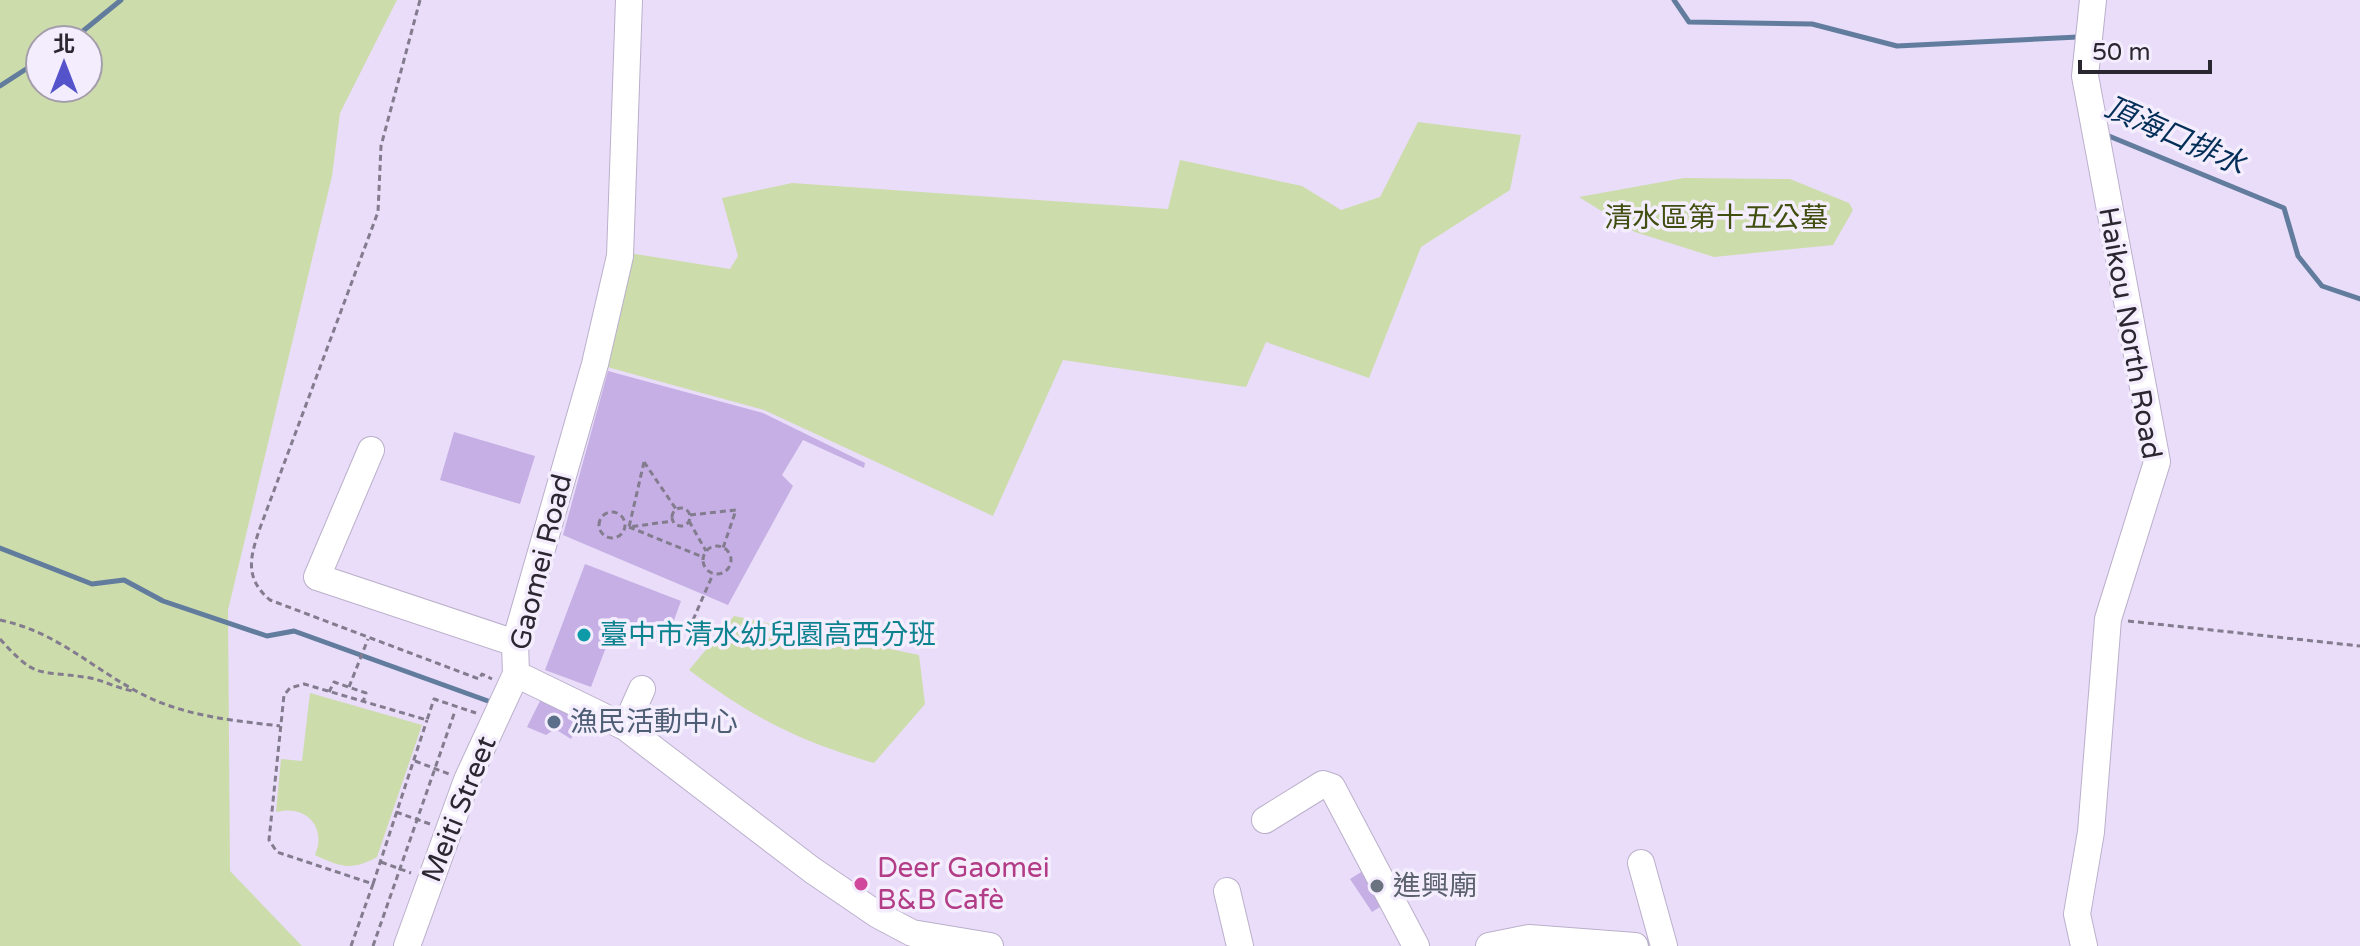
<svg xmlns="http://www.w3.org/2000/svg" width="2360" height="946" viewBox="0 0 2360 946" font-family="'Varela Round','Noto Sans TC',sans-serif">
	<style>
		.green { fill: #cddcab; fill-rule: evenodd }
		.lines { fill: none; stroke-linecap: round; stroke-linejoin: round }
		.stream { stroke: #627c9e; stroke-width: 5 }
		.building { fill: #c5afe4 }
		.minor-casing { stroke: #bbb0cb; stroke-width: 28 }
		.path { stroke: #837c8e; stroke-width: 3; stroke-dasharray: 6 4; stroke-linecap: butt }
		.minor { stroke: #fff; stroke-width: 26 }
		.culture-dot { fill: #0f9aa8; stroke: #f4edfe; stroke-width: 3 }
		.service-dot { fill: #5c6f8a; stroke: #f4edfe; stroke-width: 3 }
		.hotel-dot { fill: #d1479c; stroke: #f4edfe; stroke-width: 3 }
		.worship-dot { fill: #6b7280; stroke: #f4edfe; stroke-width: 3 }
		.labels { text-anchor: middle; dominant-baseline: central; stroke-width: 7; stroke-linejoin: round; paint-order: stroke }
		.park-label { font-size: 28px; fill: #404e0f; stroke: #f4edfe }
		.street-label { font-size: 28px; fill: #2b2731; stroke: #f4edfe }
		.culture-label { font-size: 28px; fill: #0d838f; stroke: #f4edfe; text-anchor: start }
		.service-label { font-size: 28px; fill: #4e5e75; stroke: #f4edfe; text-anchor: start }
		.hotel-label { font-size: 28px; fill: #b23c85; stroke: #f4edfe; text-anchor: start }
		.worship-label { font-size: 28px; fill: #5b616d; stroke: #f4edfe; text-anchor: start }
		.water-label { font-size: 30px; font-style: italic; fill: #032e57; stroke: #f4edfe }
	</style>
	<rect width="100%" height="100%" fill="#e9ddf9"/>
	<path class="green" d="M0,0H397L340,113L332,176L228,610L230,871L302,946H0ZM40,40H88V88H40Z
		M1418,122L1521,135L1510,190L1421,247L1369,378L1266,342L1246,387L1063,360L993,516L764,410L607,367L629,253L730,269L738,256L722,198L792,183L1168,209L1180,160L1302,186L1341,210L1380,197Z
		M1684,178L1790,179L1849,203L1853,210L1833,245L1714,257L1635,232L1579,197Z
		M734,616L919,655L925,704L874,763C797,740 753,718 689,670Z
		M310,693L422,725L377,857C352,871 340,867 315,855C327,827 306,804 276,812L281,759L302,761Z"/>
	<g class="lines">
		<path class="stream" d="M1674,0L1689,22L1812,24L1897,46L2078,37
			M72,40L121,0
			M0,86L40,60
			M2104,134L2284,208L2298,256L2322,286L2360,299
			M0,548L92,584L124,580L163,601L267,636L294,631L488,701"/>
	</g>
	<path class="building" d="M608,371L763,413L865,463L864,468L803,440L782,475L793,486L728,605L563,535Z
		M454,432L535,456L520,504L440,480Z
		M585,564L681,601L665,645L614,626L591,687L545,670Z
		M542,697L582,717L571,739L555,729L546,735L527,727Z
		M1382,859L1404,892L1372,912L1350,879Z"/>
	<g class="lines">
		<defs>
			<path id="minor" d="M371,450L317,577L515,643
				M516,674L625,727L812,870L878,915L912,933L990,946
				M625,727L642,689
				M1265,820L1323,784L1332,787L1416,946
				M1641,863L1664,946
				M1227,891L1240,946
				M407,946L467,780L516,674L515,643L595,364L620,256L629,0
				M1489,946L1529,938L1635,946
				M2084,946L2077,914L2091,832L2108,619L2157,462L2085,76L2093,0"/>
		</defs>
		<use href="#minor" class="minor-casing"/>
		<path class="path" d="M420,0L381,146L378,212L260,528C250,557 244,578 270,600L479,679L482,674L492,679
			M644,462L629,527L673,521
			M644,462L676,509
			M672 517a9 9 0 1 1 18 0a9 9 0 1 1-18 0Z
			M599 525a13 13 0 1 1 26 0a13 13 0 1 1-26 0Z
			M690,515L736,510L723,548
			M689,521L706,551
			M629,527L703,557
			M703 560a14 14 0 1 1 28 0a14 14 0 1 1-28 0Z
			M0,620C56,632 88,665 136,691C181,716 230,720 280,726
			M693,620L713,574
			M2128,621L2360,646
			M0,639C36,679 36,670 84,677C101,679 116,688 133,691
			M349,687L368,639
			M329,692L334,682L366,693L363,702
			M415,761L449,774
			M396,812L430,824
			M381,862L411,873
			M373,884L427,720
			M351,946L373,884L277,852L269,840L284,695L290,688L304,684L427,720L434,699L476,713
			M373,946L455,711"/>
		<use href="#minor" class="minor"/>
	</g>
	<circle class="culture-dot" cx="584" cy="635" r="8"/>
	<circle class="service-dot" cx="554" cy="722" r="8"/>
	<circle class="hotel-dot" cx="861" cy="884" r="8"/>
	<circle class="worship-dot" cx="1377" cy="886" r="8"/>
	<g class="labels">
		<g class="park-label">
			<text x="1716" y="218">清水區第十五公墓</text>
		</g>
		<g class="street-label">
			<text transform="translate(2130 333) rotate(80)">Haikou North Road</text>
			<text transform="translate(541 562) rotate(-76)">Gaomei Road</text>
			<text transform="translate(459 809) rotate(-68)">Meiti Street</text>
		</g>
		<g class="culture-label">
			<text x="600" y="635">臺中市清水幼兒園高西分班</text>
		</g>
		<g class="service-label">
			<text x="570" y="722">漁民活動中心</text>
		</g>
		<g class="hotel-label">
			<text x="877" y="868">Deer Gaomei<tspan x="877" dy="32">B&amp;B Cafè</tspan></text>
		</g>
		<g class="worship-label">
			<text x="1393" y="886">進興廟</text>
		</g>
		<g class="water-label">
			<text transform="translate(2175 136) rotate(24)">頂海口排水</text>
		</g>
	</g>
	<g transform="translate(64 64)"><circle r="38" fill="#f4edfe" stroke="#a49eac" stroke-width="2"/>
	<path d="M0-6L14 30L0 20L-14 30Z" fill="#5553ca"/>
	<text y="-12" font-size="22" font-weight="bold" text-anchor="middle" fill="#2b2731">北</text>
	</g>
	<path d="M2080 60v12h130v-12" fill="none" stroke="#2b2731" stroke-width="4"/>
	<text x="2092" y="60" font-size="24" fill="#2b2731" stroke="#f4edfe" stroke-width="6" paint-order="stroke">50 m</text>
</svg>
